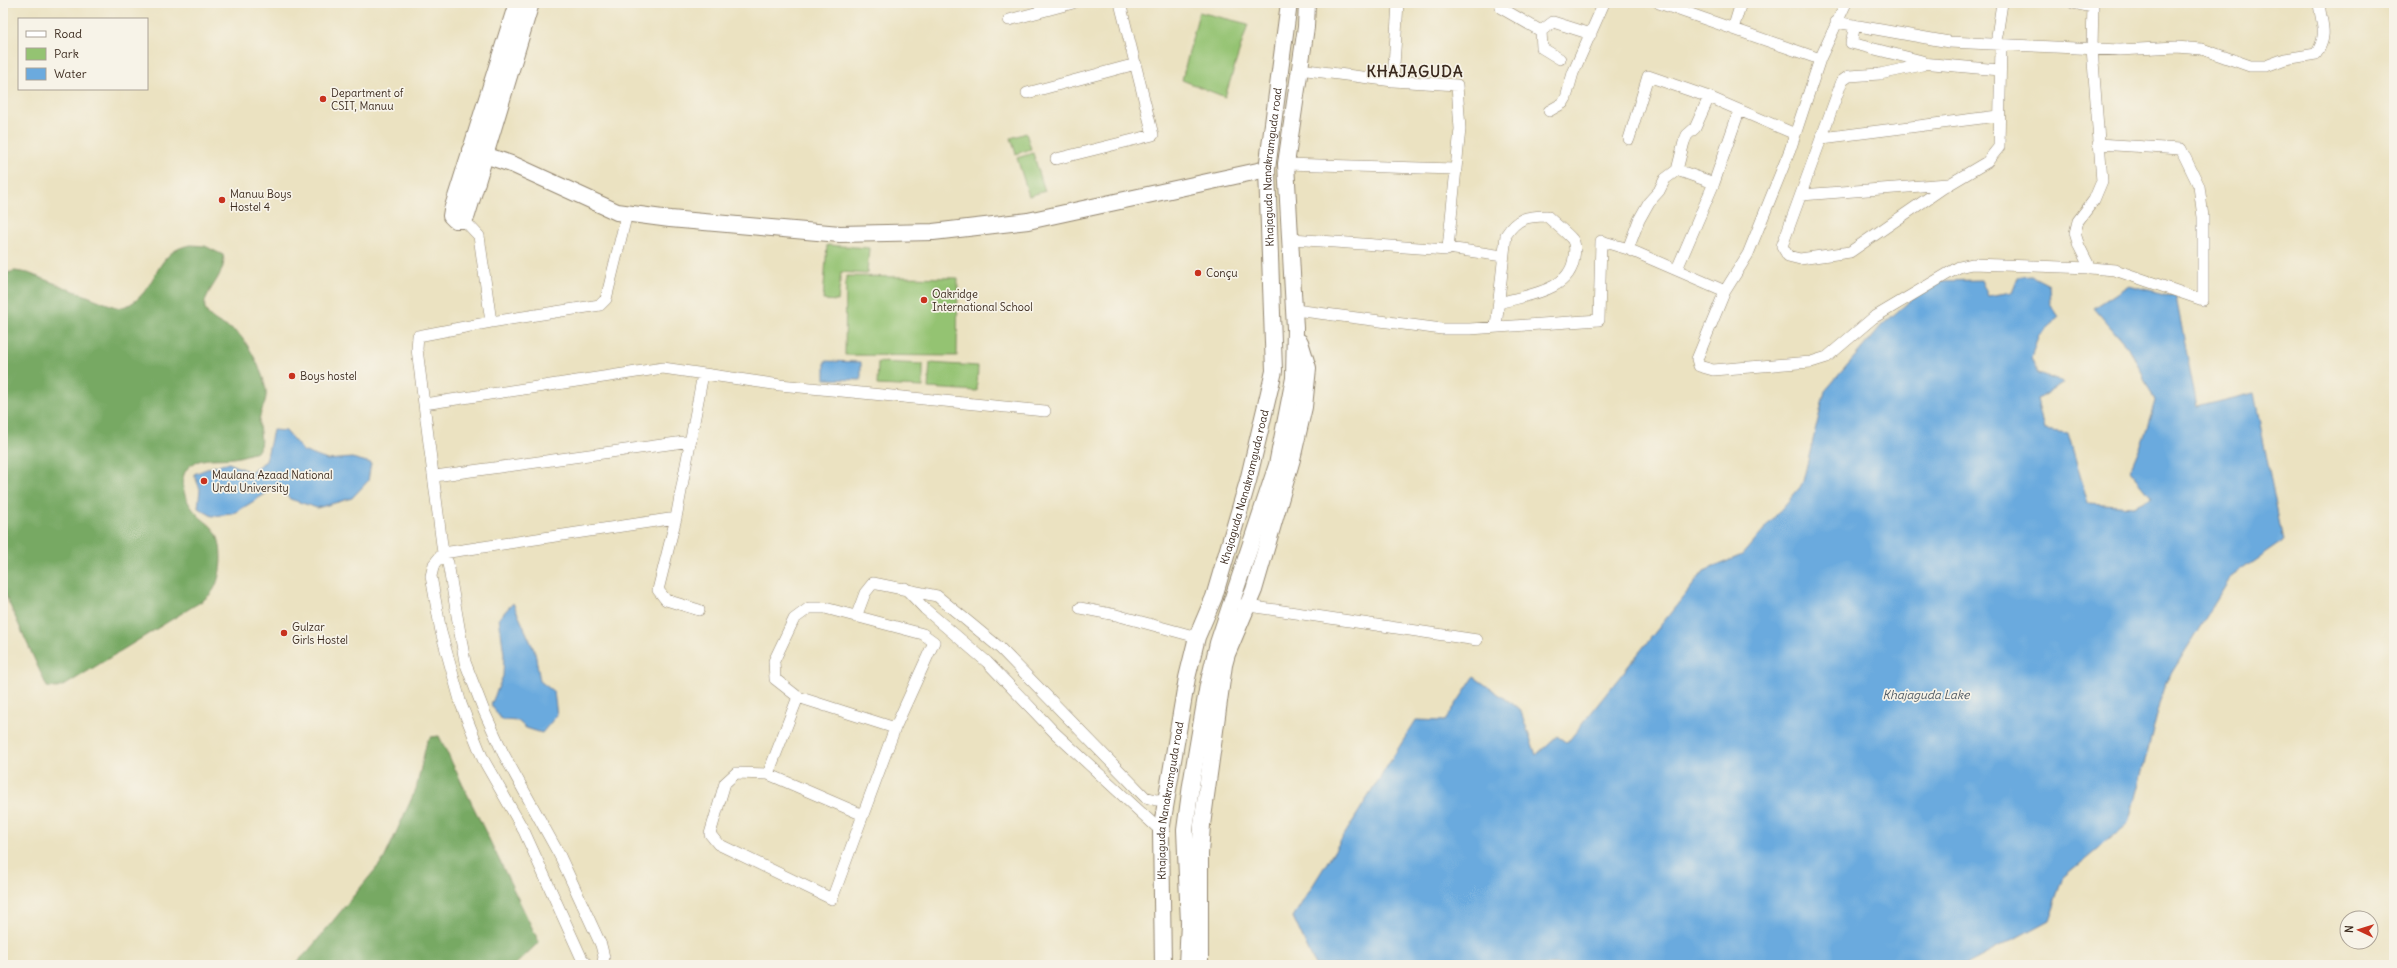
<svg xmlns="http://www.w3.org/2000/svg" width="2397" height="968" viewBox="0 0 2397 968" font-family="Delius,sans-serif">
	<style>
		.green { fill: #94c372; stroke: #687648 }
		.forest { fill: #77a964; stroke: #596a41 }
		.water { fill: #6baade; stroke: #536a7e }
		.lines { fill: none; stroke-linecap: round; stroke-linejoin: round }
		.street-casing { stroke: #938670; stroke-width: 12 }
		.secondary-casing { stroke: #938670; stroke-width: 18 }
		.street { stroke: #fff; stroke-width: 11 }
		.secondary { stroke: #fff; stroke-width: 16 }
		.poi-dot { fill: #c8321e; stroke: #f7f3e8; stroke-width: 1.5 }
		.labels { text-anchor: middle; dominant-baseline: central; stroke-width: 3.5; stroke-linejoin: round; paint-order: stroke }
		.poi-label { font-size: 11px; fill: #3b2a1e; stroke: #f7f3e8; text-anchor: start }
		.street-label { font-size: 11px; fill: #3b2a1e; stroke: #f7f3e8 }
		.water-label { font-size: 12px; font-style: italic; fill: #4c5761; stroke: #f7f3e8 }
		.district-label { font-size: 15px; font-weight: bold; letter-spacing: 1px; fill: #3b2a1e; stroke: #f7f3e8 }
	</style>
	<rect width="100%" height="100%" fill="#f7f3e8"/>
	<filter id="ink" filterUnits="userSpaceOnUse"><feTurbulence type="fractalNoise" baseFrequency=".025" numOctaves="2"/><feDisplacementMap in="SourceGraphic" scale="8" xChannelSelector="R" yChannelSelector="G"/><feConvolveMatrix kernelMatrix="1 2 1 2 8 2 1 2 1" color-interpolation-filters="sRGB"/></filter>
	<filter id="wash" filterUnits="userSpaceOnUse"><feTurbulence type="fractalNoise" baseFrequency=".012" numOctaves="4" result="noise"/><feDisplacementMap in="SourceGraphic" scale="16" xChannelSelector="R" yChannelSelector="G"/><feGaussianBlur stdDeviation="0.9" result="paint"/><feColorMatrix in="noise" values="0 0 0 0 0 0 0 0 0 0 0 0 0 0 0 0 0 1.4 0 .05"/><feComposite in="paint" operator="in"/></filter>
	<g filter="url(#wash)">
		<rect width="100%" height="100%" fill="#ebe2c1"/>
		<path class="green" d="M1199,12L1248,24L1225,97L1182,80Z
			M1026,133L1031,149L1016,154L1011,138Z
			M1033,153L1045,191L1029,196L1017,158Z
			M827,245L869,248L867,274L841,272L838,301L823,300Z
			M846,276L958,278L957,356L845,355Z
			M878,362L923,364V387L877,385Z
			M930,363L978,366L977,391L928,388Z"/>
		<path class="forest" d="M191,245L205,246L223,255C229,275 198,295 206,311C212,321 227,326 236,332C248,340 269,383 266,397C265,405 259,414 259,423C259,432 264,444 257,452C249,454 241,457 233,458C220,460 203,456 191,465C175,477 185,502 197,514C203,521 211,524 216,533C224,548 222,579 212,592C208,598 199,603 192,607L67,684L57,688L47,687L4,592L3,274L15,271L28,273L118,308C122,307 128,306 132,303C158,287 155,250 191,245Z
			M439,736L539,942L515,965H294L309,950L384,859L416,789L427,741L431,737Z"/>
		<path class="water" d="M2032,276L2049,285L2050,303L2059,317L2039,335L2031,357L2038,374L2064,383L2037,399L2044,430L2068,433L2088,503L2134,506L2152,497L2130,470L2144,437L2155,401L2131,351L2094,308L2129,285L2176,297L2197,407L2254,393L2283,541L2231,577L2166,682L2128,824L2064,877L2049,920L1966,965H1315L1293,917L1416,720L1445,721L1474,677L1520,709L1536,755L1557,736L1567,743L1704,571L1742,555L1802,485L1825,391L1882,325L1933,281L1981,280L1988,296L2012,292L2018,277Z
			M825,361L861,362V380L825,379Z
			M273,430L286,431L303,451L327,460L352,458L371,463L368,481L352,498L317,508L290,499L278,486L233,514L212,516L198,508L200,489L194,474L212,467L229,463L250,472L266,461Z
			M513,603L535,652L540,681L554,692L557,715L542,733L526,728L518,721L502,720L491,705L503,676L504,654L499,618Z"/>
	</g>
	<g filter="url(#ink)">
		<g class="lines">
			<defs>
				<path id="street" d="M1659,3L1820,59
					M1846,3L1820,59L1790,150L1748,254L1725,291L1697,359L1699,366L1713,370L1811,362L1827,357L1873,318L1959,267L1972,264L2090,268L2079,246L2075,233L2078,221L2094,200L2102,181L2092,48L2093,3
					M2073,3L2093,7
					M1501,8L1541,31L1542,48L1560,59
					M1009,20L1073,3
					M1836,22L1949,42L2120,50L2176,47L2202,49L2250,66H2266L2285,59L2316,54C2329,34 2321,24 2319,3
					M1855,25L1851,43L1922,61V65L1880,74L1849,76L1842,81L1782,246L1788,256L1800,259L1850,252L1943,188L1987,162L1999,147L2001,44
					M1733,29L1741,3
					M1541,31L1553,22L1591,34
					M1997,36L2002,3
					M1922,63L1999,70
					M1299,69L1393,81L1457,85L1460,129L1448,248
					M1393,81L1398,3
					M1027,93L1136,64
					M1549,111L1563,103L1566,98L1573,73L1604,3
					M1822,138L1998,116
					M1629,139L1648,76L1709,97L1795,134
					M1056,159L1153,135L1120,3
					M1286,164L1454,169
					M1677,170L1714,183L1677,269
					M1714,183L1739,111
					M1801,195L1948,184
					M464,220L479,236L491,322L418,336L417,349L443,553L448,563L465,662L484,711L503,753L560,856L601,945L604,957L602,965
					M1292,239L1447,250L1448,248L1503,256
					M1628,249L1639,220L1649,202L1659,191L1665,179L1677,170L1684,142L1687,135L1695,128L1709,97
					M2090,268L2115,270L2203,300V217L2199,186L2181,149L2098,144
					M1295,310L1442,329H1470L1599,320L1601,241L1628,249L1725,291
					M491,322L600,305L606,299L627,213
					M1496,327L1506,235C1517,218 1527,216 1547,216C1555,224 1565,231 1572,239C1576,244 1575,251 1574,257C1571,292 1525,295 1499,303
					M424,404L663,368L780,385L1045,411
					M435,476L691,441
					M873,583L937,596L1000,648L1145,797L1156,800L1167,799
					M905,588L925,609L987,662L1055,733L1161,831
					M1242,605L1477,640
					M1080,608L1116,615L1197,637
					M699,610L666,600L658,590L676,518L703,374
					M856,617L865,593L873,583
					M768,774L798,697L895,728L934,642L923,634L825,608H809L794,619L774,661L775,679L798,697
					M863,815L768,774L736,773L725,783L710,834L718,844L832,899L895,728
					M588,965L582,959L524,831L483,759L461,704L441,632L431,576L434,564L443,553L676,518"/>
				<g id="secondary">
					<path d="M517,3L452,210L451,216L455,220H464L467,215L531,3"/>
					<path d="M470,150L514,165L617,212L670,219L840,234L933,232L1028,221L1267,169"/>
					<path id="s1" d="M1163,965L1161,831L1187,678L1197,637L1214,597L1248,481L1274,371L1267,169L1289,3"/>
					<path d="M1187,965L1189,923L1185,830L1191,785L1208,685L1218,643L1277,465L1294,378L1295,328L1286,164L1306,27L1307,3"/>
					<path d="M1200,965V854L1202,825L1224,665L1227,654L1254,590L1292,459L1304,407L1308,368L1300,342"/>
				</g>
			</defs>
			<use href="#street" class="street-casing"/>
			<use href="#secondary" class="secondary-casing"/>
			<use href="#street" class="street"/>
			<use href="#secondary" class="secondary"/>
		</g>
	</g>
	<g class="poi-dot">
		<circle cx="323" cy="99" r="4"/>
		<circle cx="222" cy="200" r="4"/>
		<circle cx="1198" cy="273" r="4"/>
		<circle cx="924" cy="300" r="4"/>
		<circle cx="292" cy="376" r="4"/>
		<circle cx="204" cy="481" r="4"/>
		<circle cx="284" cy="633" r="4"/>
	</g>
	<g class="labels">
		<g class="poi-label">
			<text x="331" y="93">Department of<tspan x="331" dy="13">CSIT, Manuu</tspan></text>
			<text x="230" y="194">Manuu Boys<tspan x="230" dy="13">Hostel 4</tspan></text>
			<text x="1206" y="273">Conçu</text>
			<text x="932" y="294">Oakridge<tspan x="932" dy="13">International School</tspan></text>
			<text x="300" y="376">Boys hostel</text>
			<text x="212" y="475">Maulana Azaad National<tspan x="212" dy="13">Urdu University</tspan></text>
			<text x="292" y="627">Gulzar<tspan x="292" dy="13">Girls Hostel</tspan></text>
		</g>
		<g class="street-label">
			<text stroke="none"><textPath href="#s1" startOffset="813">Khajaguda Nanakramguda road</textPath></text>
			<text stroke="none"><textPath href="#s1" startOffset="489">Khajaguda Nanakramguda road</textPath></text>
			<text stroke="none"><textPath href="#s1" startOffset="165">Khajaguda Nanakramguda road</textPath></text>
		</g>
		<g class="water-label">
			<text x="1926" y="694">Khajaguda Lake</text>
		</g>
		<g class="district-label">
			<text x="1415" y="71">KHAJAGUDA</text>
		</g>
	</g>
	<rect width="2397" height="968" fill="none" stroke="#f7f3e8" stroke-width="16"/>
	<rect x="18" y="18" width="130" height="72" fill="#f7f3e8" stroke="#aca397"/>
	<rect x="26" y="31" width="20" height="6" fill="#ffffff" stroke="#aca397"/>
	<text x="54" y="38" font-size="12" fill="#3b2a1e">Road</text>
	<rect x="26" y="48" width="20" height="12" fill="#94c372" stroke="#aca397"/>
	<text x="54" y="58" font-size="12" fill="#3b2a1e">Park</text>
	<rect x="26" y="68" width="20" height="12" fill="#6baade" stroke="#aca397"/>
	<text x="54" y="78" font-size="12" fill="#3b2a1e">Water</text>
	<g transform="translate(2359 930) rotate(274)"><circle r="19" fill="#f7f3e8" stroke="#aca397"/>
	<path d="M0-3L7 15L0 10L-7 15Z" fill="#c8321e"/>
	<text y="-6" font-size="11" font-weight="bold" text-anchor="middle" fill="#3b2a1e">N</text>
	</g>
</svg>
